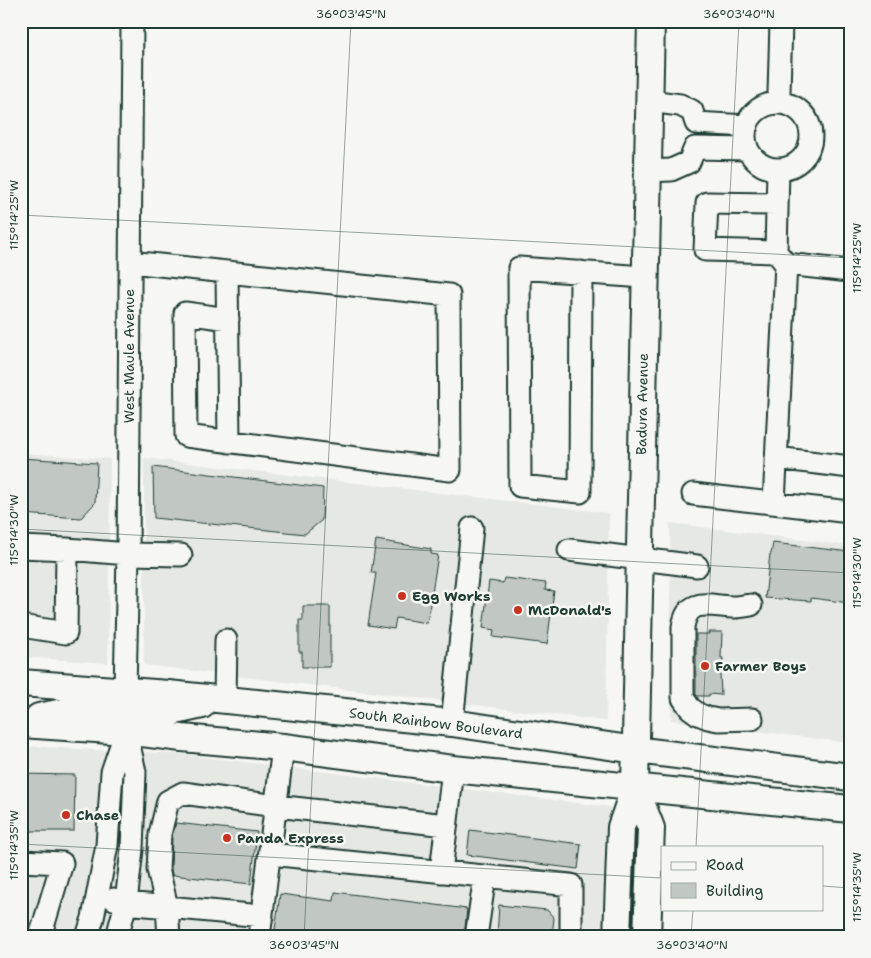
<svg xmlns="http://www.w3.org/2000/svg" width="871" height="958" viewBox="0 0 871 958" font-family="'Shantell Sans',sans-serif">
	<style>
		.built { fill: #e6e8e4 }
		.building { fill: #c1c8c3; stroke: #1f3d34 }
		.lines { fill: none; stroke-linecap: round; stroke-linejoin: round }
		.minor-casing { stroke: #1f3d34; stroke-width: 25 }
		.major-casing { stroke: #1f3d34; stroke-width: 30 }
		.minor { stroke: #f6f6f2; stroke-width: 21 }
		.major { stroke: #f6f6f2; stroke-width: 26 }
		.ticks { fill: none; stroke: #1f3d34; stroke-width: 1; stroke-opacity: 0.45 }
		.poi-dot { fill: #c8321e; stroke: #f6f6f2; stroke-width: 2 }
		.labels { text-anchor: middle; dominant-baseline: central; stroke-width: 5; stroke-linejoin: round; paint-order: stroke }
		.street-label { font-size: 14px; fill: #1f3d34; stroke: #f6f6f2 }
		.poi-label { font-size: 14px; font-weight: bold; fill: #1f3d34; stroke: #f6f6f2; text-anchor: start }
		.neatline { fill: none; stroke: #1f3d34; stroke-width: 2 }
		.ticks-label { font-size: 12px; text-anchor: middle; fill: #1f3d34 }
	</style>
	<rect width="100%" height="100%" fill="#f6f6f2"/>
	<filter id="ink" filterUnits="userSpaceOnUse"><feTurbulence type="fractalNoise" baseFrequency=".02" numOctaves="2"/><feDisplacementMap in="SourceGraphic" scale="10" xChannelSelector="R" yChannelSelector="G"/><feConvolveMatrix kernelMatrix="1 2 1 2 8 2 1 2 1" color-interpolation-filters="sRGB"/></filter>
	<g filter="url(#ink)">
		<path class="built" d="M21,453L110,459L108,663L21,657Z
			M144,458L609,513L606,721L144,665Z
			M670,523L850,546V743L671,720Z
			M21,746L179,754L610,807L605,937H21Z"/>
		<path class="building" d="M21,458L97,463L95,503L81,518L21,514Z
			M153,467L323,488L322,520L305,534L154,518Z
			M376,540L431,549V554L438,555L427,623L396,618L394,629L368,625L376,573H371Z
			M773,543L850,552V603L811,598V601L765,598L770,554H771Z
			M504,578L546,583L545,590L554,591L547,644L493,637L494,630L483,628L489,581L503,583Z
			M303,606H330V667H302V652H299V620H303Z
			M708,632H722L721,658H723L722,673H720L721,695L709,694V696H697L696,694V634H709Z
			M21,774L75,775L74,831H21Z
			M176,823L257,832L251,884L172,875L171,868L172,836Z
			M470,830L581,844L578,869L467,855Z
			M335,892L467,909L464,937H274L280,894L334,901Z
			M499,905L547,910L554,918L552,937H497Z"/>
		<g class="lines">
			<defs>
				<path id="minor" d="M649,101L680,105L692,111L696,123L747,126
					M777,103L779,93L781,21
					M745 136a33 33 0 1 1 66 0a33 33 0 1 1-66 0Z
					M778,169L776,252L786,264L850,271
					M647,171L671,170L689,162L695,148L747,149
					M776,252L705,250L707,203L777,204
					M130,262L449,295L450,470L186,436L185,313L228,319
					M227,272L229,442
					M581,272L580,492L520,486L519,268L644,277
					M776,458L850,467
					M693,494L850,512
					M774,503L786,264
					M21,547L67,549
					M569,550L697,566
					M751,605C745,606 740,607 735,607C711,607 688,595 683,627V698L690,708L698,714L708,718L718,720L752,719
					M21,626L66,633L67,549L128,554L181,555
					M125,690L128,554L132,21
					M225,700L226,640
					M452,723L472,528
					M270,854L571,885V937
					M21,861L62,863L40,937
					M441,872L453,769
					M114,899L126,903L262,916
					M87,937L93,918L107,845L112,772L126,731
					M117,937L126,903L132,849L135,772L126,731
					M169,937L167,907L158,869L160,834L168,801L183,793L276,806L446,825
					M259,937L283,747
					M476,937L485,876"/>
				<path id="major" d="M21,683L168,694L452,723L636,750L850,777
					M39,717L82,708L106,707L116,704L125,690
					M21,724L126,731L182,738L283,747L453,769L850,809
					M126,731L125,727L127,719L138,712L166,713L202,705
					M635,787L651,828L647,937
					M617,937L621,827L635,787L651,21"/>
			</defs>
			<use href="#minor" class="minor-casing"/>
			<use href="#major" class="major-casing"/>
			<use href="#minor" class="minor"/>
			<use href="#major" class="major"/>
		</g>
	</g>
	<path class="ticks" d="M21,215L850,258M21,529L850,573M21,844L662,878M696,847L739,21M822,886L850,888M304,937L351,21M691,937L693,909"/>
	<g class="poi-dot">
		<circle cx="402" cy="596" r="5"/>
		<circle cx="518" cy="610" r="5"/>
		<circle cx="705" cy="666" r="5"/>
		<circle cx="66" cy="815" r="5"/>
		<circle cx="227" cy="838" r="5"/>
	</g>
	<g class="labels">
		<g class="street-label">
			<text transform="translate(129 356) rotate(-90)">West Maule Avenue</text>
			<text transform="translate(642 404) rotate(-89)">Badura Avenue</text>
			<text transform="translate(436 723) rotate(7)">South Rainbow Boulevard</text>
		</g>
		<g class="poi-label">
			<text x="412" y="596">Egg Works</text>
			<text x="528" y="610">McDonald's</text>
			<text x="715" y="666">Farmer Boys</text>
			<text x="76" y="815">Chase</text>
			<text x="237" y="838">Panda Express</text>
		</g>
	</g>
	<rect width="871" height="958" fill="none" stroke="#f6f6f2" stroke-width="55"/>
	<rect x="661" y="846" width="162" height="65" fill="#f6f6f2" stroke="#a0aca6"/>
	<rect x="671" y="862" width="25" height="8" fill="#f6f6f2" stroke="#a0aca6"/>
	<text x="706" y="870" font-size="15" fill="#1f3d34">Road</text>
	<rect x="671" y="883" width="25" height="15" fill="#c1c8c3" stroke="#a0aca6"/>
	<text x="706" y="896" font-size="15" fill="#1f3d34">Building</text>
	<rect x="28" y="28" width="816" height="902" class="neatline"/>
	<g class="ticks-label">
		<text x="351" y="18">36°03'45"N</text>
		<text x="739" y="18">36°03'40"N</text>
		<text transform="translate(14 215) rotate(-90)" y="4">115°14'25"W</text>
		<text transform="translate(857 258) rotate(-90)" y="4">115°14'25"W</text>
		<text transform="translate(14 530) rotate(-90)" y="4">115°14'30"W</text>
		<text transform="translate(857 573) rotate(-90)" y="4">115°14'30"W</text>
		<text transform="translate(14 845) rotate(-90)" y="4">115°14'35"W</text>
		<text transform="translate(857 887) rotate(-90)" y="4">115°14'35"W</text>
		<text x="304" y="949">36°03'45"N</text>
		<text x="692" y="949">36°03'40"N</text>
	</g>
</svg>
